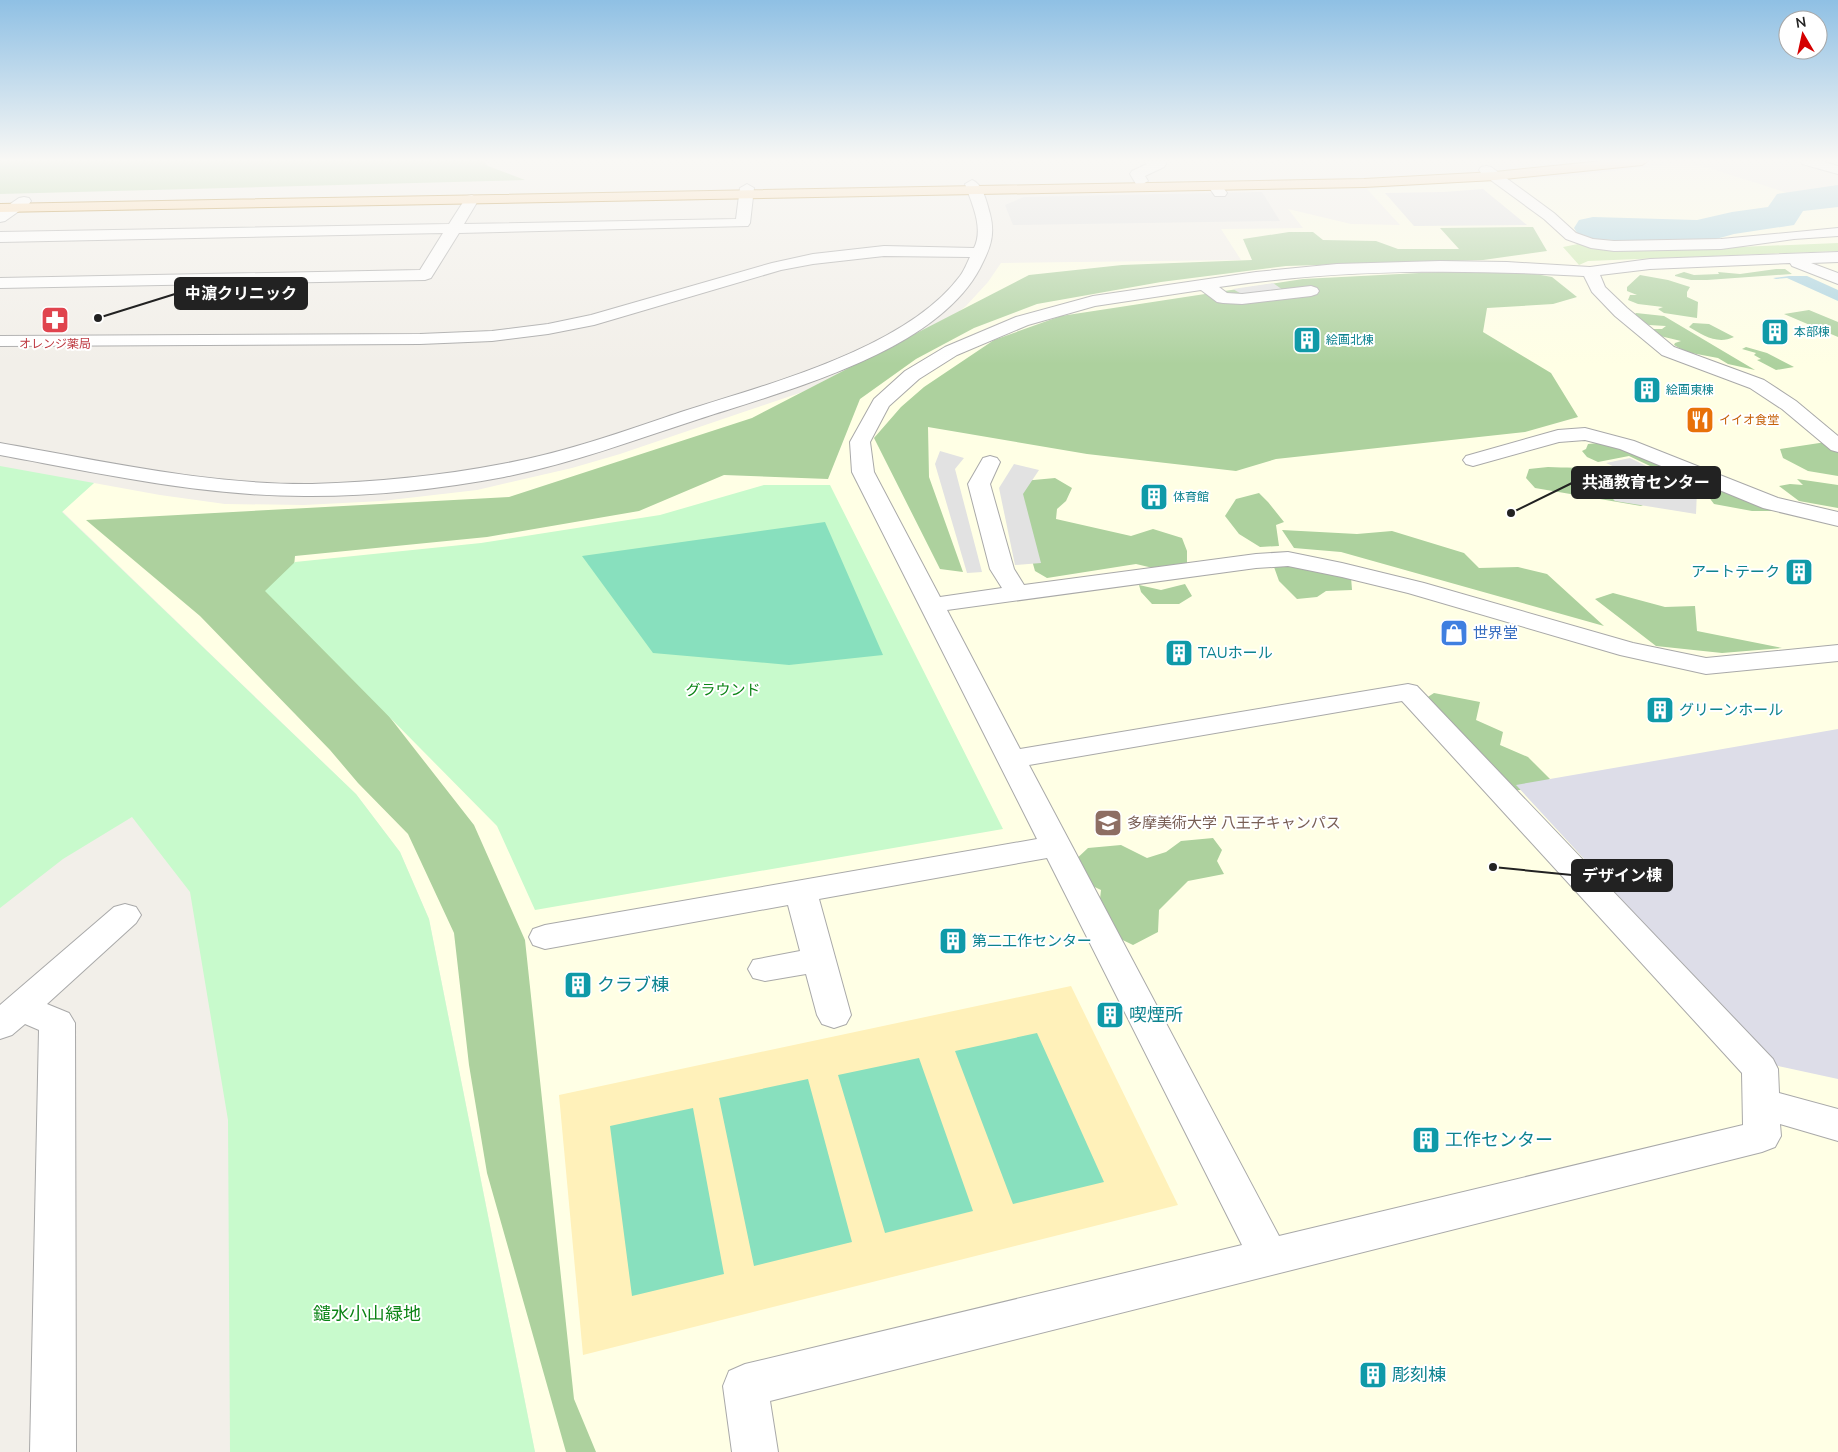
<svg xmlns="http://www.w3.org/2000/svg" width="1838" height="1452" viewBox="0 0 1838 1452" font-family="'Nunito Sans','Noto Sans JP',sans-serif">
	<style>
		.education { fill: #ffffe5 }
		.grass { fill: #cdebb0 }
		.forest { fill: #add19e }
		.sand { fill: #fff1ba }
		.park { fill: #c8facc }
		.pitch { fill: #88e0be }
		.parking { fill: #e2e2e2 }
		.plaza { fill: #dddde8 }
		.water { fill: #aad3df }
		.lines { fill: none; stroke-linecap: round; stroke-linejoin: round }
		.river { fill: #aad3df; fill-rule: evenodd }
		.minor-casing { stroke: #a9a9a9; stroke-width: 2 }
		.major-casing { stroke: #a06b00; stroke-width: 2 }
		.minor { fill: #fff; fill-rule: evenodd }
		.major { fill: #fcd6a4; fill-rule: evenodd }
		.labels { text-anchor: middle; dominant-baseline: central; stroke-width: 4; stroke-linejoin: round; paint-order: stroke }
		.far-culture-label { font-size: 12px; fill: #0d838f; stroke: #fff; text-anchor: start }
		.far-health-label { font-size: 12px; fill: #be3a42; stroke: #fff }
		.far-food-label { font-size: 12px; fill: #c56008; stroke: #fff; text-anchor: start }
		.culture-label { font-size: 15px; fill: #0d838f; stroke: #fff; text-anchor: start }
		.shop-label { font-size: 15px; fill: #366cbe; stroke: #fff; text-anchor: start }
		.park-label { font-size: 15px; fill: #0c8416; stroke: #fff }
		.education-label { font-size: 15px; fill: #785e54; stroke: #fff; text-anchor: start }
		.near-culture-label { font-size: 18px; fill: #0d838f; stroke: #fff; text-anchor: start }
		.near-park-label { font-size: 18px; fill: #0c8416; stroke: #fff }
		.leader { fill: none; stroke: #222; stroke-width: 2 }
		.callout-dot { fill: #222; stroke: #fff; stroke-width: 2 }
		.callout { fill: #222; stroke: #222; stroke-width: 2 }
		.callout-label { font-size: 16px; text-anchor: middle; font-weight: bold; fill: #fff }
	</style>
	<rect width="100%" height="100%" fill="#f2efe9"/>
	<path class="education" d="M1684,162L1712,169L1816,202L1838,199V1452H535L429,919L400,852L356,794L62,511L94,483L160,495L225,504L304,505L382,501L477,490L572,468L620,454L826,384L948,320L966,306L988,282L1001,263L1241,260L1221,229L1303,228L1288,209L1351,224L1400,225L1367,189L1581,175Z"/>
	<path class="grass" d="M1838,243V251L1588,261L1579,265L1563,247L1578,244L1606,250L1691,249Z"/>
	<path class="forest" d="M0,161H483L488,166L525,180L0,194Z
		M1533,227L1547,251L1483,260L1286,266L1161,282L1037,304L974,328L916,359L860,399L828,479L724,475L639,511L487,537L295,556L290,607L381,706L474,825L525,940L574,1399L596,1452H566L487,1173L469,1065L454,933L408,834L358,783L330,750L200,616L86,520L509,497L752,418L1029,275L1122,265L1252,260L1243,239L1289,232H1313L1323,240L1376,241L1398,249H1459L1440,228Z
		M1776,269H1785L1792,274L1707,280H1691L1675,276V275L1684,272L1694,275L1719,274L1718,272L1740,274Z
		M1477,270L1519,271L1552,277L1577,297L1553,304L1487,308L1483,332L1551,373L1578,417L1525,432L1276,459L1236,471L1087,454L928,427L929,477L963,572L940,569L874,438L901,407L924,387L994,340L1061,316L1303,279Z
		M1640,275L1668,280L1690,287L1687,292V297L1698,302L1697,318L1664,313L1658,309L1663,307L1638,304L1628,300L1630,295H1637L1627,291V287Z
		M1809,310L1838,322V337L1784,314Z
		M1636,313L1664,316L1755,370L1728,364L1718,358L1686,352L1674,345L1675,343L1681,341L1656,335L1653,329H1662L1666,326L1649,325L1631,318Z
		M1693,323L1709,324L1734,337C1717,345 1703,335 1689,327Z
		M1746,347L1767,353L1794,367L1776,370L1757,360L1761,359L1754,355L1756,353L1742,349Z
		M1826,442L1838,444V476L1808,471L1783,458L1780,449Z
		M1599,443L1610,445L1766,495L1772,511H1752L1714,504L1705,492L1629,456L1598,462L1587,457L1582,451L1586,449L1588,444Z
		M1548,467C1592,470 1627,459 1656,499L1641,506L1535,488L1526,478L1529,469Z
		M1055,478L1072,488L1066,501L1057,509L1056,519L1131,536L1153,529L1182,538L1187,551V566L1153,568L1136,564L1047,578L1035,571L1016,503L1023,481Z
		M1797,479L1838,485V508L1799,501L1779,486L1790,484L1803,485Z
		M1259,493L1268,502L1284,522L1276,525L1279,546L1260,547L1239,534L1225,516L1236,499Z
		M1282,530L1357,534L1392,531L1464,553L1479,568L1518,567L1547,574L1604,626L1341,552L1294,548Z
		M1289,565L1351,577L1352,590L1326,591L1317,597L1297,599L1279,581L1274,567Z
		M1185,584L1192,596L1179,604H1152L1141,592L1139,585L1161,590Z
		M1613,593L1665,607L1695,606L1697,631L1782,648L1722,653L1656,646L1595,599Z
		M1434,693L1480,702L1476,720L1503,732L1500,745L1528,757L1550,779L1535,789L1506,791L1420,702Z
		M1213,838L1222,850L1217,861L1224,874L1188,881L1159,910L1158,932L1133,945L1102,930L1099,908L1101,890L1080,880L1072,863L1088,848L1121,845L1147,858L1166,852L1181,841Z"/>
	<path class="sand" d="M1071,986L1178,1205L583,1355L559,1095Z"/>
	<path class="park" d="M0,466L94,483L62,512L356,794L400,852L429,919L535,1452H230L228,1120L190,892L132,817L63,859L0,908Z
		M764,485H830L1003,829L535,910L497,826L265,591L295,562L481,543L660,515Z"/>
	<path class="pitch" d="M825,522L883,655L789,665L653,653L582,556Z
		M1037,1033L1104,1182L1013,1204L955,1051Z
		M919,1058L973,1211L885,1233L838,1075Z
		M808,1079L852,1242L754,1266L719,1098Z
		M693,1108L724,1274L632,1296L610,1126Z"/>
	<path class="parking" d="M1483,189L1527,225L1414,226L1385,193L1444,192Z
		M1262,192L1280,221L1013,225L1005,205L1024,197Z
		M1273,283L1283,290L1243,295L1233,289Z
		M940,451L964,458L955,469L982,572L967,573L935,464Z
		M1630,458L1697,491L1696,514L1615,501L1612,498L1674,494L1606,463Z
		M1014,464L1039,470L1023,494L1041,563L1015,565L999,488Z"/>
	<path class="plaza" d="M1838,729V1079L1774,1065L1516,785Z"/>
	<path class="water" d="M1789,276H1807L1838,290V301L1787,278L1776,279L1773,278Z"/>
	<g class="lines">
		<path class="river" d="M1838,185V207L1803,211L1794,225L1734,234L1698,244L1593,239L1579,236L1574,228L1579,220L1593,217L1697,220L1732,212L1768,207L1777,194Z"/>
		<defs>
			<path id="minor" d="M1144,161H1164L1166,164L1164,167L1145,176L1148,181L1141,185L1136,184L1130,174L1132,171L1147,164Z
				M1801,161H1822L1838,166V174L1802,164Z
				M1486,166L1491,167L1554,213L1576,233L1593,239L1614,241L1721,239L1838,228V236L1794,239L1721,249L1614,251L1591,248L1566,239L1544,219L1481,173L1479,170L1481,167Z
				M972,180C983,184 987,203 990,214C995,233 991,246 983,262C942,352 783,391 696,420C632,441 570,464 504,477C441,489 375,496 311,496C206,497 103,474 0,455V443C103,461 207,485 312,484C375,482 440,476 502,464C563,453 622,432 681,412C765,385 906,349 960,276C964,271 967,263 970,257L884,256L813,264L781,270L594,325L548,334L492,341L420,344L0,346V336L420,334L492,331L548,324L591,315L772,263L813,254L884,246L974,248C984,228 972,204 965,184Z
				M1215,182L1220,183L1227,193L1225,196H1215L1208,186Z
				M747,184L754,188L750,223L748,226L459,233L431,278L425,280L0,288V278L420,270L443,233L0,242V232L449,224L467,196L472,195L479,199L464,224L736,219L740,188Z
				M24,197L29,198L31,201L29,204L5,221L0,222V211L19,198Z
				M1838,252V262L1811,263L1838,273V284L1792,266L1790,263L1650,269L1600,275L1605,287L1627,308L1674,347L1764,380L1796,401L1838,436V452L1831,450L1782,409L1750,388L1662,355L1615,316L1592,292L1584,276C1462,269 1340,269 1219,287L1227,293L1242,294L1311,286L1317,288L1319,291L1317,294L1311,296L1242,304L1223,303L1217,302L1201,290L1095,306L1028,325L957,355L919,379L889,406L870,442L874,472L940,597L1002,588L990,569L968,484L983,458L990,456L997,458L1000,462L990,484L1014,569L1024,585L1256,554L1288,552L1342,563L1424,583L1633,643L1706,658L1838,645V661L1706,674L1620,655L1408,593L1342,577L1288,566L1256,568L947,610L1020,749L1408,684L1417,686L1773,1059L1778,1069L1779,1093L1838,1109V1141L1780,1124L1781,1136L1775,1147L1762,1152L770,1401L778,1452H732L723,1386L729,1371L745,1364L1242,1245L1047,858L819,899L851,1015L846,1024L834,1028L822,1024L817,1015L806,974L765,981L753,978L748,969L753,960L800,951L788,905L545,949L533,945L529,937L533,929L545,925L1037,839L852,472L850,442L874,399L905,371L945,347L1016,317L1093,296L1256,272L1337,264L1440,261L1507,262L1590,267L1650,259ZM1402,701L1742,1073L1743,1125L1279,1236L1029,765Z
				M1585,428L1634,441L1778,498L1838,512V526L1763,508L1620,449L1585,440L1559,442L1473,466L1466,464L1463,460L1466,456L1558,430Z
				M125,904L136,907L141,915L136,923L47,1004L69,1013L75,1023L76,1452H30L39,1030L25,1024L12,1035L0,1039V1005L114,907Z"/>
			<path id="major" d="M1602,161H1648L1642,165L1495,180L1364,187L0,212V204L1364,179L1495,172Z"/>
		</defs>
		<use href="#minor" class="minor-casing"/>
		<use href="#major" class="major-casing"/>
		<use href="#minor" class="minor"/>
		<use href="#major" class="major"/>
	</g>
	<linearGradient id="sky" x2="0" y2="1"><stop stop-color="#8fc0e4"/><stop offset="0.44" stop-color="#f9f8f5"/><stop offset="1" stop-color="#f9f8f5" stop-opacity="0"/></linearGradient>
	<rect width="1838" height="364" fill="url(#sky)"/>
	<defs>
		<symbol id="pharmacy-square" viewBox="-11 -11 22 22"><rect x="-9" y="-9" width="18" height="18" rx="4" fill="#e0444e" stroke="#fff"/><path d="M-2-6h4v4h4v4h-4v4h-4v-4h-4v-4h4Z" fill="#fff"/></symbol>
		<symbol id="building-square" viewBox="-11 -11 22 22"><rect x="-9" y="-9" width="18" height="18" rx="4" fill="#0f9aa8" stroke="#fff"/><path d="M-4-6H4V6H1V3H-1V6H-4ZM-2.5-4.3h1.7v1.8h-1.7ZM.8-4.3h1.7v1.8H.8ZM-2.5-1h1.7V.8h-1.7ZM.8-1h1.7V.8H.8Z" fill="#fff"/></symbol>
		<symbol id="restaurant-square" viewBox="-11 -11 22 22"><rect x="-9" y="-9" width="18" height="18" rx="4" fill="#e8710a" stroke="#fff"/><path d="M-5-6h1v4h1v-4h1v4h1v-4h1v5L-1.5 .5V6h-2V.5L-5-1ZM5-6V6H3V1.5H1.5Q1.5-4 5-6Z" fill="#fff"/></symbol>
		<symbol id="shop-square" viewBox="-11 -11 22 22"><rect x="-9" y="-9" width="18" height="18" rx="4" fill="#3f7fe0" stroke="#fff"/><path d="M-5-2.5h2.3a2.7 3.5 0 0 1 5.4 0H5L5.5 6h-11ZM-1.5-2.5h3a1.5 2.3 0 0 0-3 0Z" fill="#fff"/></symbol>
		<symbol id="university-square" viewBox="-11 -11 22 22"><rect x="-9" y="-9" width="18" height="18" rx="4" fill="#8d6e63" stroke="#fff"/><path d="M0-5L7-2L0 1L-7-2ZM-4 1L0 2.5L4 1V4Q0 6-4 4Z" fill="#fff"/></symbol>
	</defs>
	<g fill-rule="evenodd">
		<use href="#pharmacy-square" x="39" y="304" width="32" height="32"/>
		<use href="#building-square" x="1759" y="316" width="32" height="32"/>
		<use href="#building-square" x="1291" y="324" width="32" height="32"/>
		<use href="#building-square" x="1631" y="374" width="32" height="32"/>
		<use href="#restaurant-square" x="1684" y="404" width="32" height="32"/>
		<use href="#building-square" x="1138" y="481" width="32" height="32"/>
		<use href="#building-square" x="1783" y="556" width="32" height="32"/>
		<use href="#shop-square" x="1438" y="617" width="32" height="32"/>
		<use href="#building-square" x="1163" y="637" width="32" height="32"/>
		<use href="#building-square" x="1644" y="694" width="32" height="32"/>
		<use href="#university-square" x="1092" y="807" width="32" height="32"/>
		<use href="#building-square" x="937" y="925" width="32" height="32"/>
		<use href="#building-square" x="562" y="969" width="32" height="32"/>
		<use href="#building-square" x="1094" y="999" width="32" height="32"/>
		<use href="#building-square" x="1410" y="1124" width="32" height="32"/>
		<use href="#building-square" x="1357" y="1359" width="32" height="32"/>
	</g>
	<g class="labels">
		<g class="far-culture-label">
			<text x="1794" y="332">本部棟</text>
			<text x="1326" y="340">絵画北棟</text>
			<text x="1666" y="390">絵画東棟</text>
			<text x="1173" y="497">体育館</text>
		</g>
		<g class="far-health-label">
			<text x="55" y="344">オレンジ薬局</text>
		</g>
		<g class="far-food-label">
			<text x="1719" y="420">イイオ食堂</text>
		</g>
		<g class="culture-label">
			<text x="1780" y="572" text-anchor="end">アートテーク</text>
			<text x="1198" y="653">TAUホール</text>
			<text x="1679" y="710">グリーンホール</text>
			<text x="972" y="941">第二工作センター</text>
		</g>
		<g class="shop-label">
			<text x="1473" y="633">世界堂</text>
		</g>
		<g class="park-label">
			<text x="723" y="690">グラウンド</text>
		</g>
		<g class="education-label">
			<text x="1127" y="823">多摩美術大学 八王子キャンパス</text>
		</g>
		<g class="near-culture-label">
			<text x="597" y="985">クラブ棟</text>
			<text x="1129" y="1015">喫煙所</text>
			<text x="1445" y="1140">工作センター</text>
			<text x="1392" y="1375">彫刻棟</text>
		</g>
		<g class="near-park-label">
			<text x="367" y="1314">鑓水小山緑地</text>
		</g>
	</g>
	<path class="leader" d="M98 318L175 294M1511 513L1572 483M1493 867L1572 875"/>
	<g class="callout-dot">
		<circle cx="98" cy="318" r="5"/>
		<circle cx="1511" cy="513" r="5"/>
		<circle cx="1493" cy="867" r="5"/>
	</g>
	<g class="callout">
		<rect x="175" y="278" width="132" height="31" rx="5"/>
		<rect x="1572" y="467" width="148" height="31" rx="5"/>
		<rect x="1572" y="860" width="100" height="31" rx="5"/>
	</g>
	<g class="callout-label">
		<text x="241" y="299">中濵クリニック</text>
		<text x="1646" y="488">共通教育センター</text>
		<text x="1622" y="881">デザイン棟</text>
	</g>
	<g transform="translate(1803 35) rotate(351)"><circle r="24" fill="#ffffff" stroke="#a7a7a7"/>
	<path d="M0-4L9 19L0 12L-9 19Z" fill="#d40000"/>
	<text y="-8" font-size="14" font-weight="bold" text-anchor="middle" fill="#222222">N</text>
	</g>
</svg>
